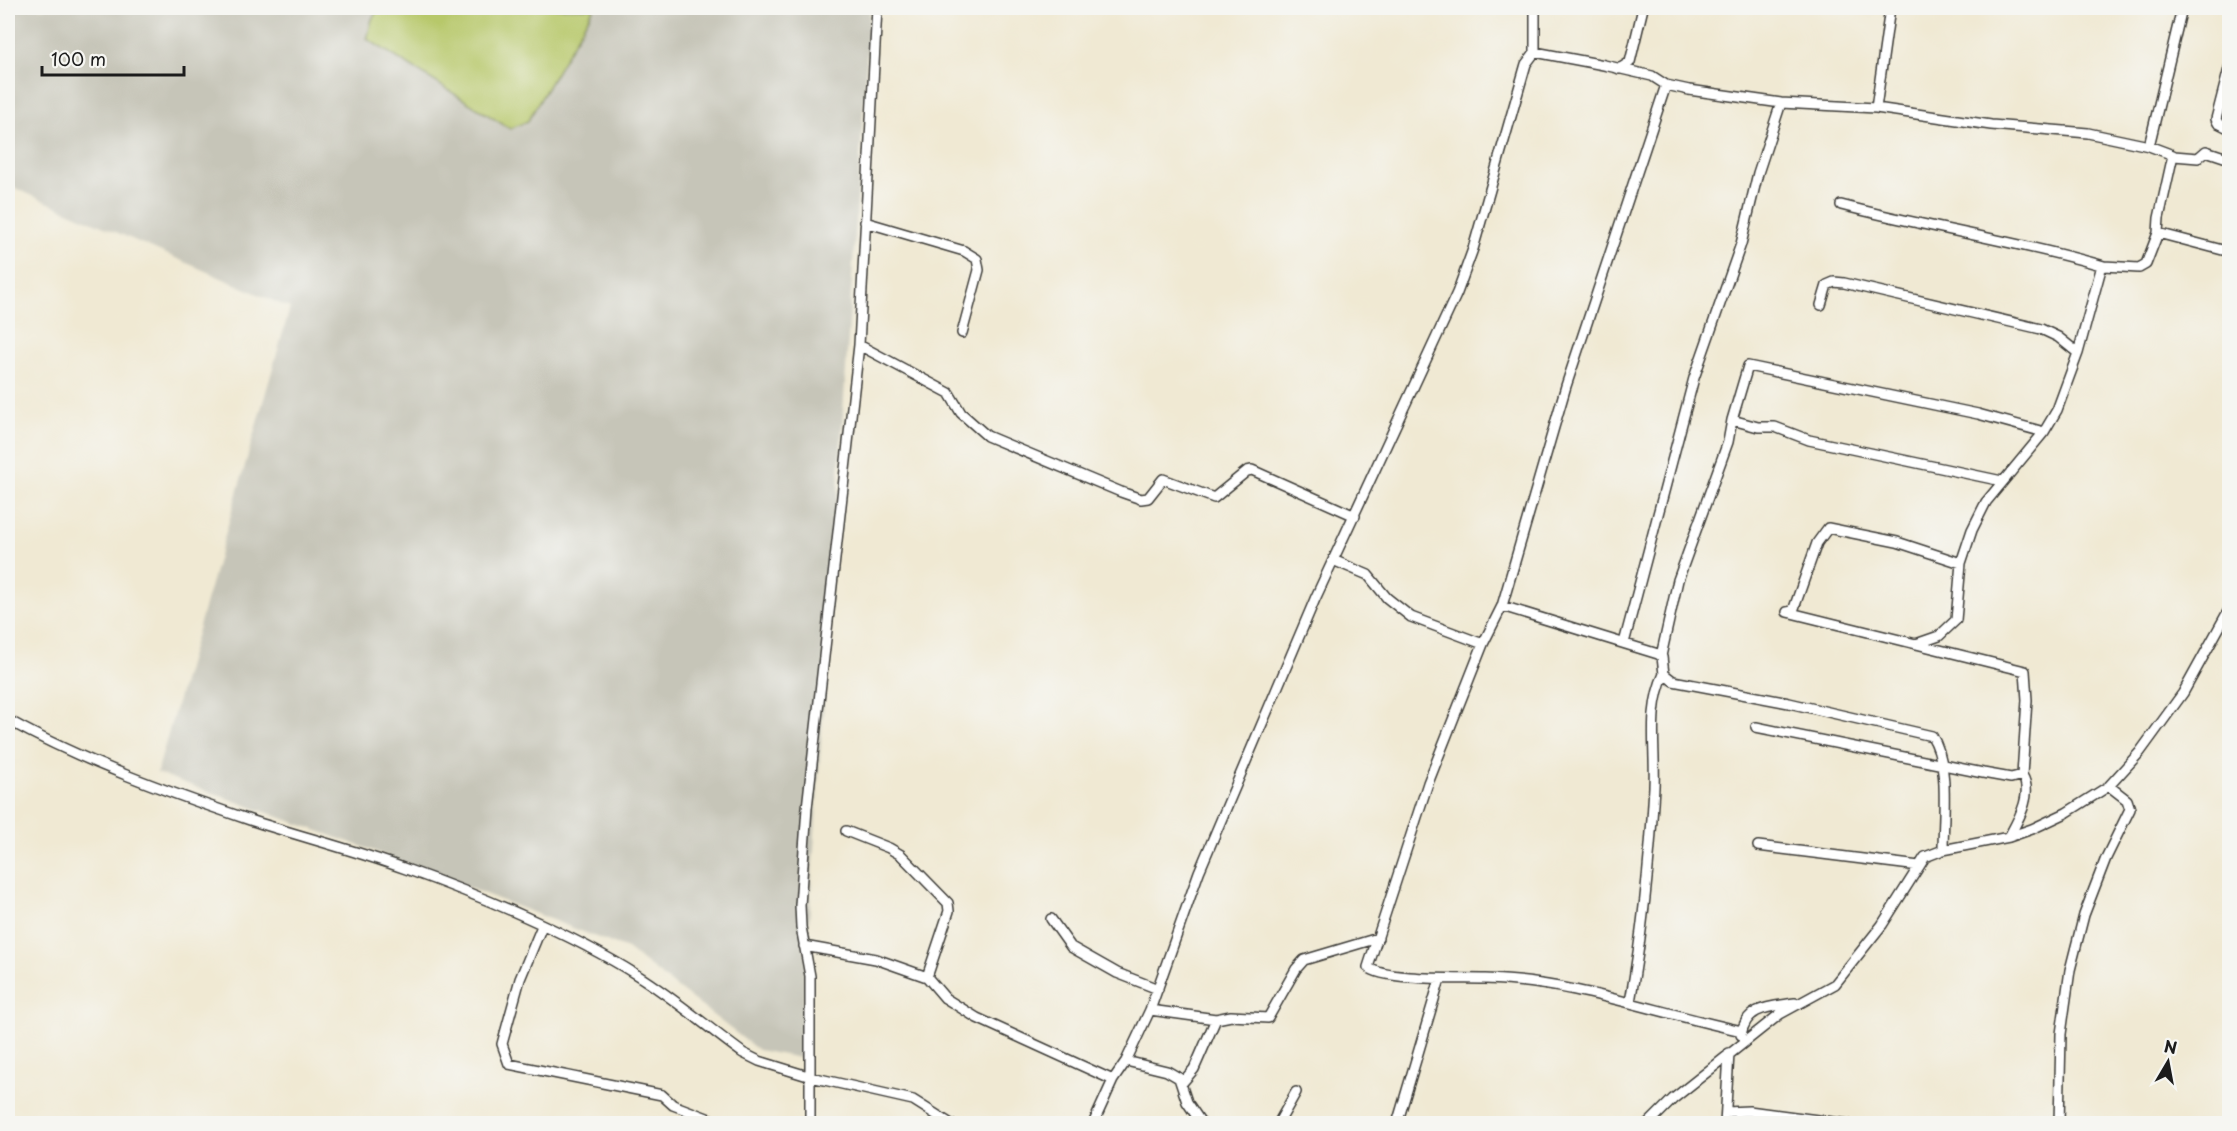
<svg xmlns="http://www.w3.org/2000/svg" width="2237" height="1131" viewBox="0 0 2237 1131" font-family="'Playpen Sans',sans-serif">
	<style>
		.industrial { fill: #c6c5b8 }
		.green { fill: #b7c86b; stroke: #6a7244; stroke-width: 1.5 }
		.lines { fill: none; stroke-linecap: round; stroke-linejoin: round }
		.minor-casing { stroke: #3c3b37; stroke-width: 12 }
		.minor { stroke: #fff; stroke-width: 9 }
	</style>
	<rect width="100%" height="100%" fill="#f6f6f2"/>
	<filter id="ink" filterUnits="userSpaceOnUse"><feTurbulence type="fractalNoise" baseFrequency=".0167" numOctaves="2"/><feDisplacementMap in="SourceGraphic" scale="12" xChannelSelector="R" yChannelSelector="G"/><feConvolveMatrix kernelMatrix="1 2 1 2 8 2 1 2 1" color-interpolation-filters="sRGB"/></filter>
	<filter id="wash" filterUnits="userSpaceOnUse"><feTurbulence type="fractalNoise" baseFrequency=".008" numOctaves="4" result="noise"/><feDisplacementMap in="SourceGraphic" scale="24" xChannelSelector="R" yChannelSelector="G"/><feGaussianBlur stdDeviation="1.35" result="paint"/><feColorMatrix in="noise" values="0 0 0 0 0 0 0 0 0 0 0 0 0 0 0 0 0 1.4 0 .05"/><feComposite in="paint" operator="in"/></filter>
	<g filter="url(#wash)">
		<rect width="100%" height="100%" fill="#f0e9d3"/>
		<path class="industrial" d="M8,8H870L800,1058L758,1050L627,949L374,851L157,773L290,308L8,185Z"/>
		<path class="green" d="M379,8H594L528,121L510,129L367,39L372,19Z"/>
	</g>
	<g filter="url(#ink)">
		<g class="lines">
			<defs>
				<path id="minor" d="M1535,8V52
					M2230,65L2216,119L2218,123L2230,129
					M1619,69L1630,62L1643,8
					M1666,85L1566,386L1502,606L1483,644L1428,783L1368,967C1384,981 1461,978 1485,979C1573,981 1657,1013 1742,1031
					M1876,108L1890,8
					M2149,146L2182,8
					M2174,156L2198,158L2206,151L2230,159
					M1841,205C1929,228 2018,241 2104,266
					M865,222L964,251L977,259L979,270L962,333
					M2158,233L2230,252
					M1821,305L1827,285L1834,282L1844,283L2041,329L2058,337L2078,353
					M859,345L949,393L961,413L987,436L1121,492L1141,499L1148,498L1163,479L1214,498L1247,471L1252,470L1355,516
					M1732,420L1758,427H1775L1809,440L2002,481
					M1333,560L1368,575L1387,598L1411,617L1483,644
					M1502,606L1658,654L1662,657L1664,674L1673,681L1789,703L1932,736C1950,764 1943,817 1943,850
					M1624,643L1694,378L1741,244L1758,173L1781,103
					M1916,644L1939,636L1956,620L1961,563
					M1661,656L1678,580L1728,442L1732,420L1748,366L1978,414L2044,432
					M8,720C84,762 168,792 250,820C302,837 355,850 406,869C479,895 572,934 637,975C674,998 707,1027 743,1053L759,1061L811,1077L913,1100L951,1124
					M1756,727L1983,773L2011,778L2022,775
					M846,831L889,848L901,855L948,903L949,911L927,977
					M1758,846L1919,866
					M1051,919L1071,947L1117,973L1158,989
					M542,926L520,979L502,1044L509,1064L662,1095L673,1105L723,1124
					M804,946L876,959L927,977L945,998L977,1018L1113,1080
					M1630,1002C1643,930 1650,860 1654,787C1656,749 1647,710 1664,674
					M1150,1010L1216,1019
					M1741,1035C1746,1006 1770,1007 1795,1003
					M1126,1061L1167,1071L1179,1078L1187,1102L1202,1124
					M1182,1083L1194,1069L1216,1019L1231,1016L1268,1018L1296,969L1304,960L1378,938
					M1726,1112L1749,1111L1848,1124
					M810,1124V976L801,927L800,905L807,808L859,345L877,8
					M1093,1124L1113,1080L1126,1061L1150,1010L1199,872L1315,599L1457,293L1473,249L1526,64L1535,52L1604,65L1652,76L1666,85L1689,90L1781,103L1876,108L1991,125L2088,133L2149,146L2173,155L2159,218L2158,233L2146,264L2139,268L2104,266L2101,269L2078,353L2057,410L2044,432L1986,502L1972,530L1961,563L1897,542L1828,528L1817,543L1793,611L1787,612L2025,671L2027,700L2022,775C2034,794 2018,820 2009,837
					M1278,1124L1296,1092
					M1397,1124L1440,979
					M1648,1124L1673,1099L1780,1014L1835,984L1882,925L1925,857L1943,850L2009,837L2032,829L2066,813L2109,786L2140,752L2183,693L2230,608
					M1725,1124L1729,1053
					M2059,1124L2061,1034L2070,970L2084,915L2106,858L2130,809L2127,800L2109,786"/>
			</defs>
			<use href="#minor" class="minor-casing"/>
			<use href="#minor" class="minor"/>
		</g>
	</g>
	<rect width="2237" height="1131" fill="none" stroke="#f6f6f2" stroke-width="30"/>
	<g transform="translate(2168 1062) rotate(10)" stroke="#f6f6f2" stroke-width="4.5" paint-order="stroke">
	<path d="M0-4.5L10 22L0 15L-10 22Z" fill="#1c1c1c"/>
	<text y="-9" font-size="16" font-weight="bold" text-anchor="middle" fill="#1c1c1c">N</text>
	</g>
	<path d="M42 66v9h142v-9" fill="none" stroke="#1c1c1c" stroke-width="3"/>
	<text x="51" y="66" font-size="18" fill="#1c1c1c" stroke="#f6f6f2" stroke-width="4.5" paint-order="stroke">100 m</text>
</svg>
